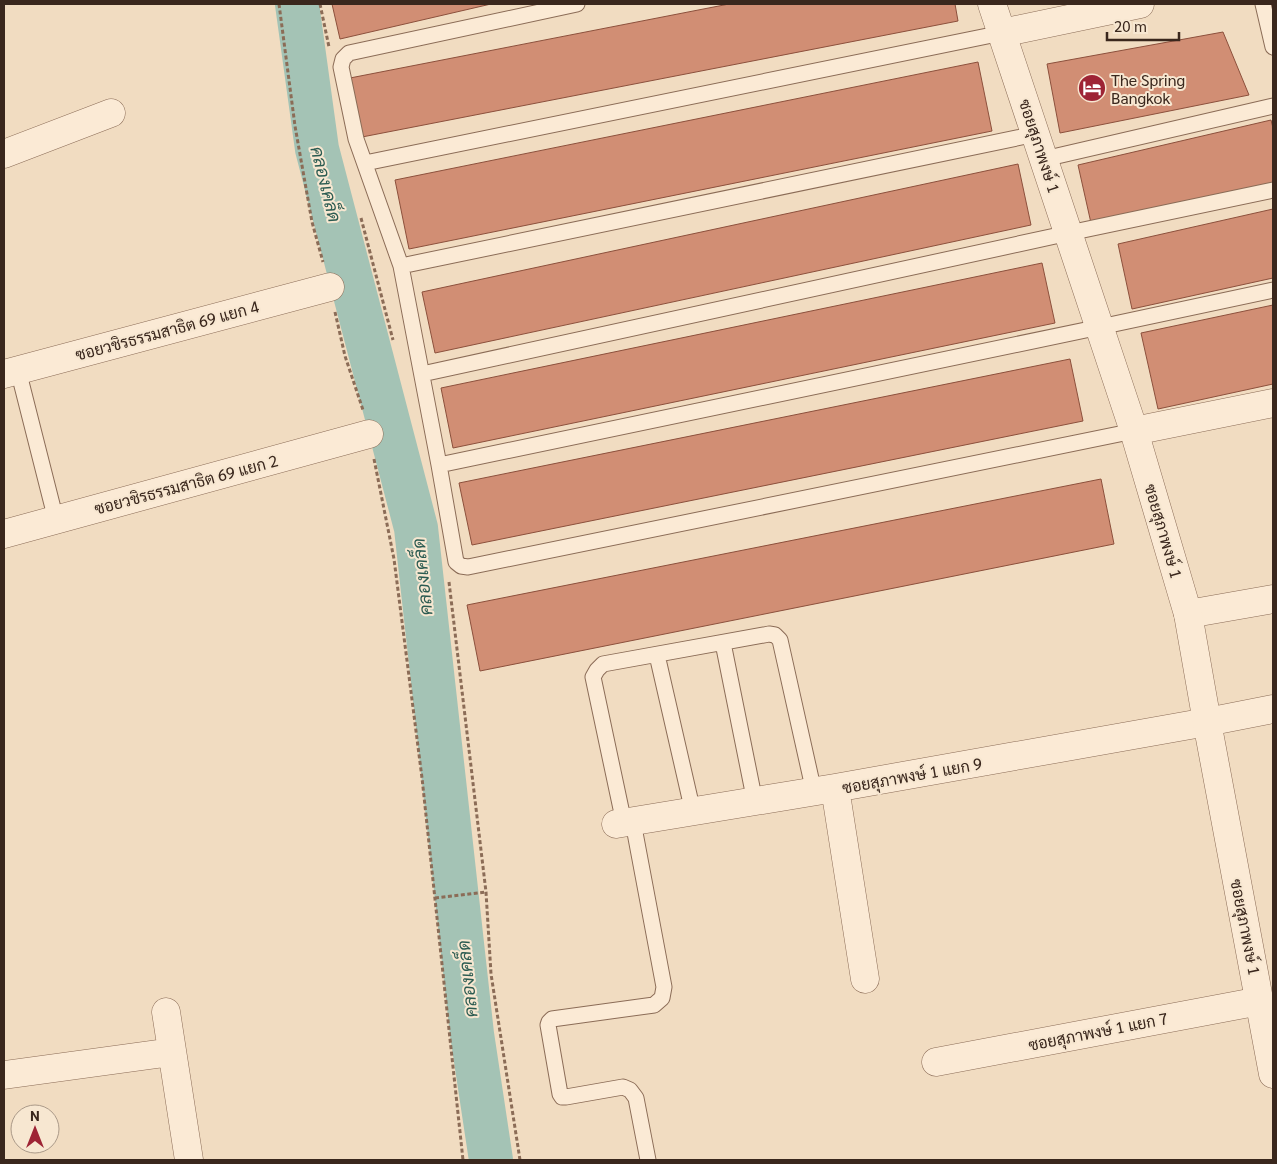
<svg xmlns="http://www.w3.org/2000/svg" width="1277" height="1164" viewBox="0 0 1277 1164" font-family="Georgia,Sarabun,serif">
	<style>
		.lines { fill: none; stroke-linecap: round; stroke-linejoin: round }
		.river { stroke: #a4c3b5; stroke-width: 44 }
		.building { fill: #d18e74; stroke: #8c503c }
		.service-casing { stroke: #8b6c57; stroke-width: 17 }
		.minor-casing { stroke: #8b6c57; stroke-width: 29 }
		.tertiary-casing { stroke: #8b6c57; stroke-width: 29 }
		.path { stroke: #8b6c57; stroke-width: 3; stroke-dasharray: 4 2.5; stroke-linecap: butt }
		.service { stroke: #fbead5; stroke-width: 15 }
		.minor { stroke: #fbead5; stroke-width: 28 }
		.tertiary { stroke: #fbead5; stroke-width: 28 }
		.labels { text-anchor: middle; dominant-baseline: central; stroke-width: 4; stroke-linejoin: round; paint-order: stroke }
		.poi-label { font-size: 16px; fill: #3a271d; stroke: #f7e7d1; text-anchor: start }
		.street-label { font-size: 16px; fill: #3a271d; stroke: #f7e7d1 }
		.water-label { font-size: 18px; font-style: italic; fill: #2b5b51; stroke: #f7e7d1 }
	</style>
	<rect width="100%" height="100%" fill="#f1dcc1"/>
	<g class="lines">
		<path class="river" d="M297,4L317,149L416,528L472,1034L491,1160"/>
	</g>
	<path class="building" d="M332,4H491L340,39Z
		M729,4H955L958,21L362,137L350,78Z
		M1223,32L1249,95L1060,133L1047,64Z
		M978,62L992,131L409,249L395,180Z
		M1271,120L1273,128V190L1093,232L1078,165Z
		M1018,164L1031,225L435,353L422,292Z
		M1273,209V278L1132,309L1118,244Z
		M1042,263L1055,323L453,448L441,388Z
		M1273,305V384L1158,409L1141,333Z
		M1070,359L1083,421L472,545L459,483Z
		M1101,479L1114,544L480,671L467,605Z"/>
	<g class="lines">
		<defs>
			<path id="service" d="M577,4L349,53L343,59L341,67L356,139L401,266L439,465L456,562L461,566L468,567L1134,431
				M1263,4L1273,47
				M1044,159L1273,106
				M365,163L1002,33
				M401,266L1036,134
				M18,370L56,520
				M422,374L1069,233L1273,190
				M439,465L1100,327L1273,290
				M723,643L755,802
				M657,655L693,812
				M633,822L664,987L662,998L654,1005L552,1019L549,1022L548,1025L560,1094L562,1097H566L623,1087L630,1090L636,1098L648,1160
				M624,823L593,677L597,670L603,664L769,634L775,635L780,640L814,792"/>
			<path id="minor" d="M1002,33L1140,4
				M4,154L111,113
				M4,374L330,287
				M1134,431L1273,403
				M4,534L369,434
				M1188,614L1273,599
				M835,788L865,979
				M616,824L835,788L1207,722L1273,709
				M166,1012L189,1160
				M936,1062L1260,1001
				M4,1075L172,1052"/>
			<path id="tertiary" d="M992,4L1134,431L1188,614L1207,722L1273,1074"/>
		</defs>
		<use href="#service" class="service-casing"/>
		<use href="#minor" class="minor-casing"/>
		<use href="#tertiary" class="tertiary-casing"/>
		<path class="path" d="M279,4L295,126L312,222L323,262
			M320,4L329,47
			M361,218L393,340
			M335,312L345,356L363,410
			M374,459L394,559L422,778L463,1160
			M449,582L486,892L491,974L520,1160
			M435,898L486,892"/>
		<use href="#service" class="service"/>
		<use href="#minor" class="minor"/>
		<use href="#tertiary" class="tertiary"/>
	</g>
	<defs>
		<symbol id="hotel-disc" viewBox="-11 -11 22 22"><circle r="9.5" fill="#9e2435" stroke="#f7e7d1"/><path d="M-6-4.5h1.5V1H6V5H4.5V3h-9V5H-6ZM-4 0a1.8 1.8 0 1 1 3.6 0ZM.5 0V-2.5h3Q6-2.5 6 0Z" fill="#fff"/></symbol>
	</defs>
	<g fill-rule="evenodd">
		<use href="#hotel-disc" x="1076" y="72" width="32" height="32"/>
	</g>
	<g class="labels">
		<g class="poi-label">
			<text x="1111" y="79">The Spring<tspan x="1111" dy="18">Bangkok</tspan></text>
		</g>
		<g class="street-label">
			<text transform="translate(1040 146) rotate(72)">ซอยสุภาพงษ์ 1</text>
			<text transform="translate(167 330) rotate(-15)">ซอยวชิรธรรมสาธิต 69 แยก 4</text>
			<text transform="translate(186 484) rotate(-15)">ซอยวชิรธรรมสาธิต 69 แยก 2</text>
			<text transform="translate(1164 531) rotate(74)">ซอยสุภาพงษ์ 1</text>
			<text transform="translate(912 775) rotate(-10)">ซอยสุภาพงษ์ 1 แยก 9</text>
			<text transform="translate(1246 927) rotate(79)">ซอยสุภาพงษ์ 1</text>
			<text transform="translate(1098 1031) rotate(-11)">ซอยสุภาพงษ์ 1 แยก 7</text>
		</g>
		<g class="water-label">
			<text transform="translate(327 184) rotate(76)">คลองเคล็ด</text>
			<text transform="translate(421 577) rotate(-96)">คลองเคล็ด</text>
			<text transform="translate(466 979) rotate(-96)">คลองเคล็ด</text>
		</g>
	</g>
	<rect width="1277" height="1164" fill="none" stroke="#3a271d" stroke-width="10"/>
	<g transform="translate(35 1129)"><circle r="24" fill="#f7e7d1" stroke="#ab9a89"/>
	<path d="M0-4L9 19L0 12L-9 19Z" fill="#9e2435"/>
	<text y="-8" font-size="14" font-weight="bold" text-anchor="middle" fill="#3a271d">N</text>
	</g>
	<path d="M1107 32v8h72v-8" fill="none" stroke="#3a271d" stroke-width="2.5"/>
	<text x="1114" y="32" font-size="15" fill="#3a271d" stroke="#f7e7d1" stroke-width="4" paint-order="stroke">20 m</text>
</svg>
